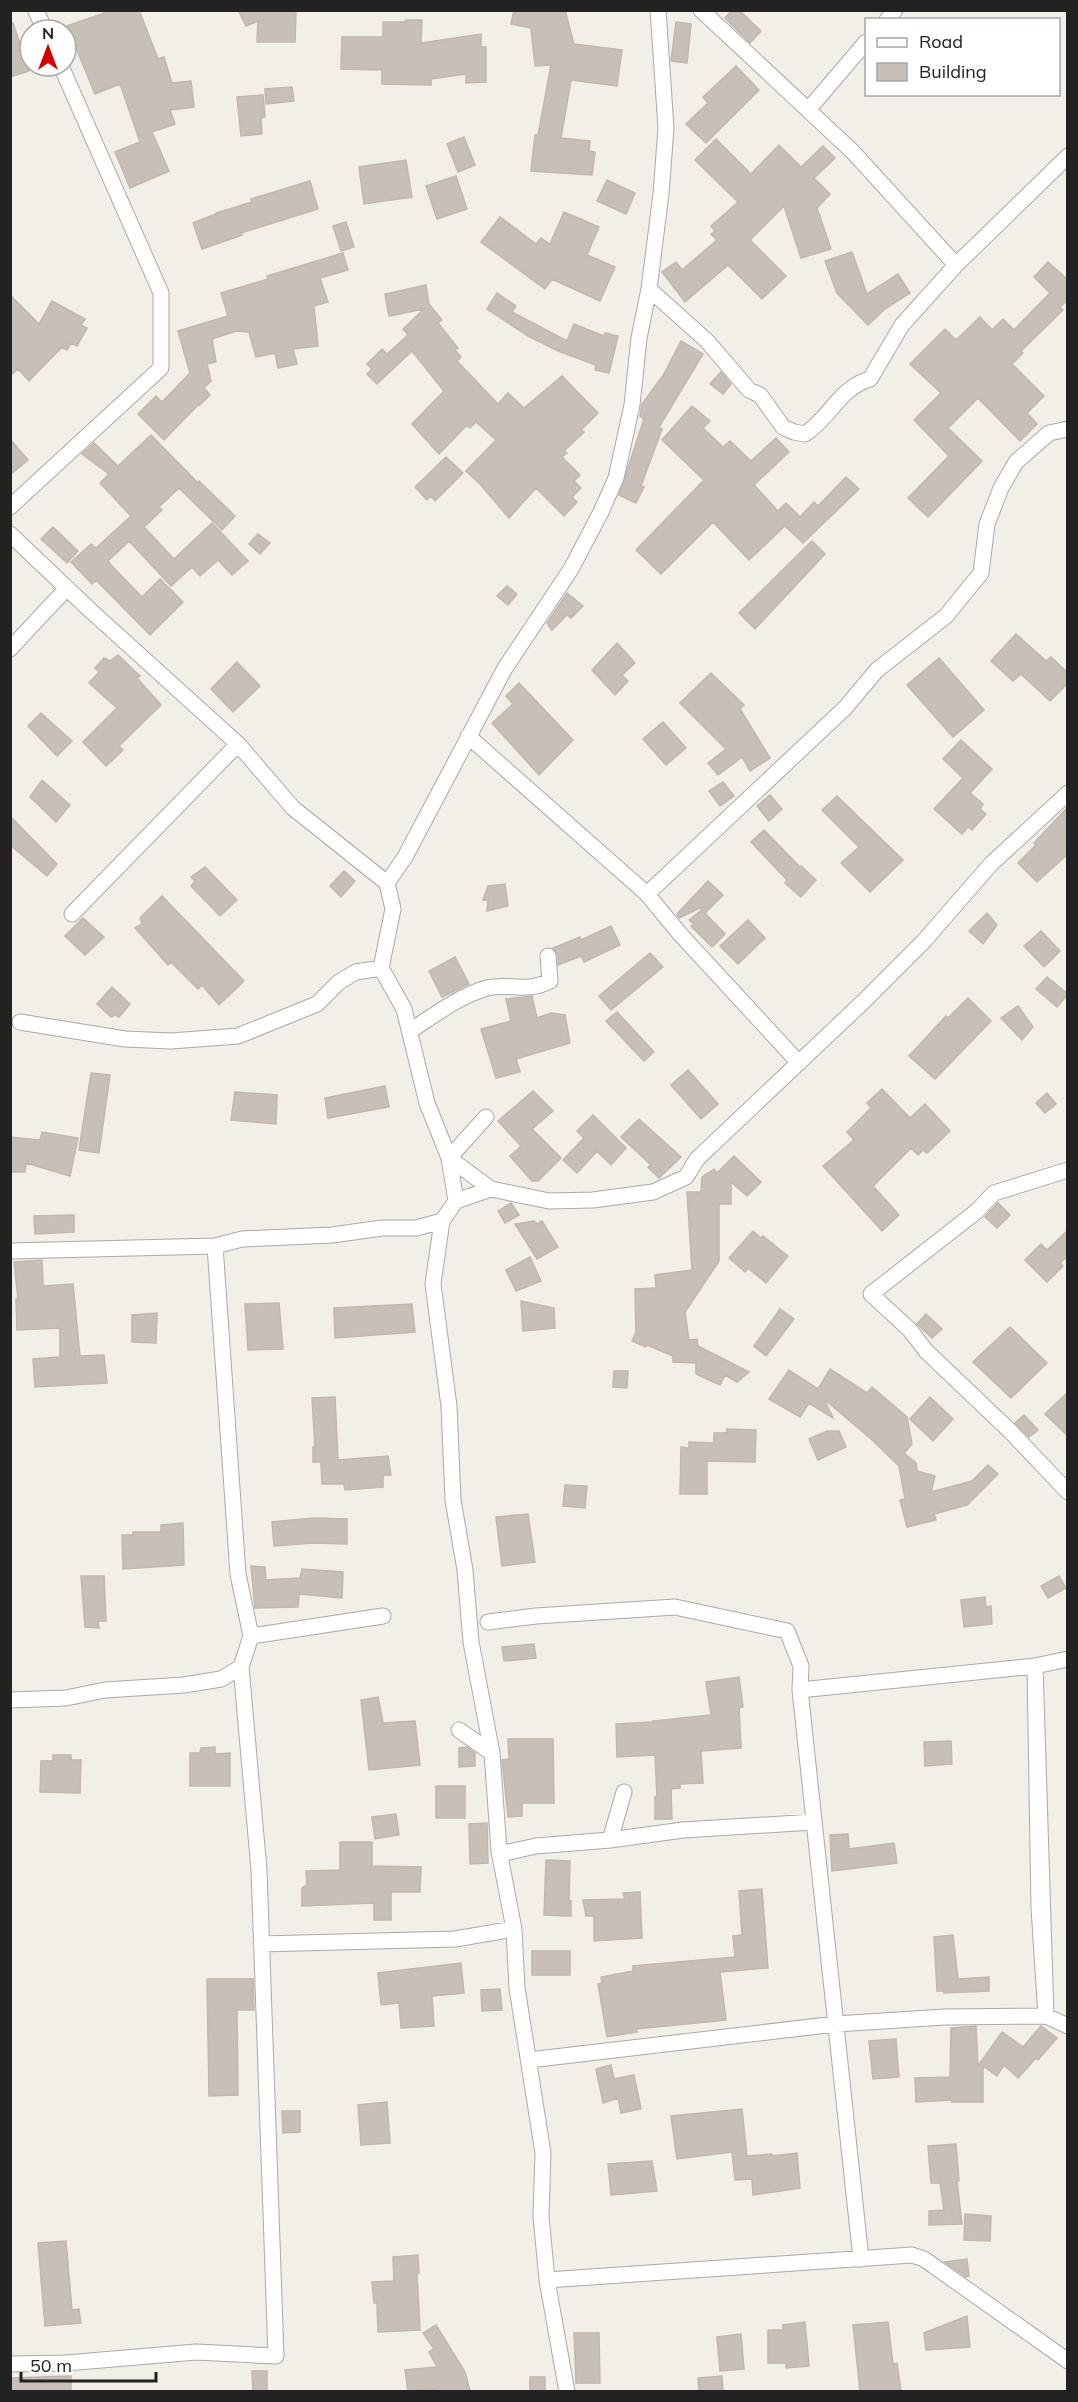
<svg xmlns="http://www.w3.org/2000/svg" width="1078" height="2402" viewBox="0 0 1078 2402" font-family="Mulish,sans-serif">
	<style>
		.building { fill: #c7bfb8; stroke: #c4b6ab; stroke-width: 1.5 }
		.lines { fill: none; stroke-linecap: round; stroke-linejoin: round }
		.minor-casing { stroke: #a9a9a9; stroke-width: 17 }
		.minor { stroke: #fff; stroke-width: 15 }
	</style>
	<rect width="100%" height="100%" fill="#f2efe9"/>
	<path class="building" d="M113,10H139L158,59L164,57L172,83L191,81L194,107L170,110L175,124L152,132L169,171L130,188L115,152L140,142L120,84L95,94L67,26Z
		M238,10H296L295,42H257L258,21L246,26Z
		M514,10H565L574,44L622,50L617,86L571,80L561,138L590,141L589,151L595,152L592,175L531,171L535,135H538L551,65L535,66L531,28L511,24Z
		M732,10H739L761,31L750,43L725,18Z
		M406,20H422L421,43L481,34V47H486V82L466,83V74L431,79V85L382,84V70L341,69L342,37H383V22H406Z
		M676,22L691,24L687,63L671,61Z
		M10,23H13L29,71L10,77Z
		M736,66L759,90L706,143L686,124L708,103L703,97Z
		M292,87L294,101L266,104L265,89Z
		M263,95L265,117L261,118L262,134L241,136L237,97Z
		M464,137L475,165L458,172L447,144Z
		M716,139L751,174L779,145L801,167L823,146L835,158L814,178L830,194L817,208L831,249L801,258L784,206L750,240L786,276L762,299L728,265L685,302L662,272L676,262L682,270L717,240L711,234L715,231L711,226L738,202L695,160Z
		M406,160L412,197L364,204L359,167Z
		M456,176L467,209L437,219L426,186Z
		M607,180L635,193L626,214L597,201Z
		M310,181L318,209L241,233L242,235L202,249L193,223L216,214V213L252,202L251,199Z
		M564,212L599,227L587,255L615,267L600,301L552,279L545,289L481,242L500,217L536,244L541,238L550,244Z
		M346,222L354,247L341,251L333,226Z
		M852,252L867,294L898,274L910,293L885,309L868,325L837,293L825,261Z
		M343,253L348,270L320,278L328,302L314,306L318,346L293,349L297,364L278,368L275,353L256,357L249,332L236,331L212,339L216,362L207,364L211,381L204,388L210,395L200,405L199,404L164,440L138,414L156,396L162,402L190,373L178,331L228,316L221,293L268,279L267,276Z
		M1048,262L1068,280V300L1060,307L1063,310L1021,351L1023,353L1012,364L1044,396L1027,413L1037,424L1020,441L978,398L948,428L982,461L928,517L908,498L949,456L914,420L941,393L910,364L945,329L956,340L980,317L992,330L1003,319L1014,330L1050,293L1034,277Z
		M426,285L429,304L442,320L438,323L458,348L455,350L461,357L457,361L498,404L508,393L524,408L562,376L598,413L581,430L584,432L564,451L567,453L562,457L580,475L574,481L581,488L572,497L577,502L564,516L536,488L509,518L480,484L466,471L496,440L476,422L470,428L467,425L439,454L412,424L444,391L412,351L377,384L367,374L372,369L367,364L382,349L387,354L408,335L403,329L424,309L389,316L385,294Z
		M497,293L516,306L512,312L567,341L574,324L604,336L605,333L618,336L609,373L595,370L596,365L558,351L528,336L487,309Z
		M10,295L39,324L52,301L85,319L81,325L87,328L77,346L71,343L67,350L62,347L29,381L18,369L10,376Z
		M681,341L703,354L659,427L662,429L641,486L644,487L636,503L619,495L644,419L640,416L642,404L664,374Z
		M721,372L731,384L723,394L710,384Z
		M692,406L710,421L703,428L723,447L730,441L751,461L776,438L789,452L754,485L778,511L786,503L800,517L814,502L818,506L846,477L859,489L803,543L785,526L749,560L713,522L661,574L636,550L704,480L662,440Z
		M151,435L198,483L199,481L235,516L222,530L179,488L159,507L162,510L144,527L174,559L212,523L248,561L232,575L218,560L200,576L192,567L171,586L129,541L108,561L111,565L142,597L160,579L183,602L150,635L96,580L92,584L71,562L91,544L96,548L131,516L100,483L109,474L82,454L94,443L118,466Z
		M10,439L28,460L10,475Z
		M446,457L463,473L435,501L431,496L427,500L415,487Z
		M53,527L78,551L67,563L41,539Z
		M258,534L270,543L260,554L249,544Z
		M812,541L825,554L755,629L739,613Z
		M507,586L517,594L508,605L497,596Z
		M567,593L583,606L571,618L567,615L552,630L547,623Z
		M1016,634L1046,661L1051,657L1068,673V683L1050,701L1021,674L1013,681L991,661Z
		M617,643L635,663L622,675L628,681L615,695L592,670Z
		M118,655L140,676L137,678L161,705L119,746L123,750L106,766L83,742L117,708L89,683L99,672L95,668L104,658L110,661Z
		M939,658L984,710L953,737L907,685Z
		M237,662L260,686L233,712L211,689Z
		M711,673L744,705L740,709L770,758L750,771L742,757L718,775L708,763L726,749L680,703Z
		M519,683L573,740L539,775L492,723L513,704L506,696Z
		M41,713L72,741L57,756L28,726Z
		M663,722L686,748L666,765L643,739Z
		M961,740L992,769L970,793L983,804L980,809L986,814L972,830L968,827L962,834L934,809L963,778L943,759Z
		M42,780L70,805L56,822L30,797Z
		M723,782L734,796L720,806L709,791Z
		M770,795L782,809L769,821L757,806Z
		M837,796L903,860L870,892L841,863L859,847L822,810Z
		M1068,807V854L1037,882L1018,863L1036,845L1034,843Z
		M10,816L57,864L47,876L10,845Z
		M764,830L800,867L801,866L816,880L801,897L785,883L787,880L751,842Z
		M205,867L237,900L220,916L191,886L195,881L191,877Z
		M344,871L355,881L341,897L330,886Z
		M708,881L723,895L705,913L725,934L712,947L691,926L694,924L689,920L702,910L700,908L679,918L677,914Z
		M505,884L508,906L487,911L488,900H483L488,886Z
		M162,896L244,981L219,1005L202,985L198,989L171,962L168,965L135,928L142,924L140,918Z
		M987,913L997,925L983,944L969,931Z
		M83,918L104,937L85,955L65,936Z
		M748,920L765,938L738,964L720,946Z
		M611,926L620,945L584,962L581,956L558,965V955L553,948L580,937L581,940Z
		M1041,931L1060,951L1044,967L1024,946Z
		M650,953L663,967L611,1010L599,996Z
		M455,957L469,984L442,997L429,971Z
		M1047,977L1068,994L1057,1007L1036,989Z
		M112,987L130,1004L119,1017L115,1015L111,1017L97,1004Z
		M532,996L537,1018L551,1013L565,1015L570,1043L516,1059L520,1072L496,1078L481,1029L511,1021L506,999Z
		M968,998L991,1021L935,1079L909,1056L946,1016L948,1018Z
		M1018,1006L1033,1027L1022,1040L1001,1018Z
		M617,1012L654,1052L644,1061L606,1021Z
		M688,1070L718,1104L701,1119L671,1085Z
		M91,1073L110,1075L99,1153L79,1150Z
		M385,1086L389,1107L328,1118L325,1098Z
		M882,1089L910,1118L925,1104L950,1131L927,1153L923,1150L918,1155L911,1148L873,1186L899,1215L882,1231L823,1166L854,1140L847,1132L871,1108L867,1103Z
		M533,1091L553,1111L532,1129L561,1158L538,1181H532L510,1156L521,1146L498,1121Z
		M235,1092L277,1095L276,1124L231,1120Z
		M1047,1093L1056,1104L1045,1113L1036,1103Z
		M593,1115L626,1148L611,1165L597,1151L577,1173L563,1160L584,1138L577,1131Z
		M639,1119L681,1157L659,1178L648,1167L651,1165L621,1137Z
		M42,1132L78,1138L70,1176L26,1163L25,1172H10V1137L40,1140Z
		M734,1156L761,1182L747,1196L731,1182V1204H719V1261L685,1312L689,1340L697,1339L698,1346L749,1372L737,1382L725,1375L720,1385L696,1374V1363L673,1362V1356L647,1345L646,1347L632,1341L636,1332L635,1289L656,1288L655,1275L692,1270L687,1192H701L702,1177L714,1169L717,1173Z
		M511,1203L519,1215L505,1223L498,1211Z
		M998,1203L1010,1215L997,1228L985,1217Z
		M74,1215V1232L35,1234L34,1216Z
		M534,1221L537,1224L542,1221L558,1247L537,1259L515,1224Z
		M1068,1230V1256L1060,1263L1063,1266L1047,1282L1025,1260L1041,1244L1047,1250Z
		M753,1231L761,1238L763,1236L788,1256L766,1283L748,1268L745,1272L729,1258Z
		M530,1257L541,1281L516,1291L506,1270Z
		M42,1260L43,1286L73,1284L80,1356L104,1355L107,1383L35,1387L33,1359L60,1357V1328L17,1330L16,1299H18L14,1262Z
		M521,1301L554,1308L555,1328L523,1331Z
		M279,1303L283,1349L248,1350L245,1304Z
		M412,1304L415,1332L335,1338L334,1308Z
		M780,1309L794,1319L766,1356L754,1346Z
		M157,1313L156,1343L132,1342V1315Z
		M926,1314L942,1329L932,1338L917,1324Z
		M1010,1327L1047,1363L1011,1398L973,1362Z
		M830,1369L867,1393L872,1387L907,1417L912,1444L904,1453L916,1463L917,1471L935,1476L931,1492L972,1481L988,1465L998,1474L967,1505L934,1514L936,1520L907,1527L900,1500L905,1499L899,1466L871,1439L824,1399L833,1418L809,1403L800,1417L769,1399L789,1370L818,1389Z
		M614,1371H628L627,1388L613,1387Z
		M1068,1392V1436L1045,1414Z
		M335,1397L338,1460L388,1456L391,1475H383V1487L345,1490L344,1484H322L321,1462H313V1447H315L312,1398Z
		M930,1397L953,1419L933,1441L910,1419Z
		M1024,1415L1038,1430L1029,1437L1015,1423Z
		M727,1429L756,1430L755,1462L707,1461V1494H680L681,1447L689,1448V1442L714,1443V1433H727Z
		M827,1431H839L846,1447L818,1460L809,1439Z
		M565,1485L587,1486L585,1508L563,1506Z
		M528,1514L535,1562L502,1566L496,1517Z
		M314,1518L347,1519V1544L313,1543L274,1546L272,1522Z
		M183,1523L184,1565L123,1569L122,1535H133V1532H161V1525Z
		M251,1566L265,1567L266,1580L300,1578L302,1569L343,1572L342,1598L299,1594L298,1607L255,1608Z
		M81,1576H104L106,1621H98L99,1628L85,1627Z
		M1059,1576L1066,1588L1048,1598L1041,1586Z
		M985,1597L986,1607L991,1606L992,1624L964,1627L961,1600Z
		M534,1644L536,1658L504,1661L502,1647Z
		M739,1677L743,1707L739,1708L741,1748L701,1751L703,1783L680,1784V1788L671,1789L672,1819H655V1797H657L655,1755L617,1757L616,1724L654,1722L653,1721L711,1715L706,1682Z
		M378,1697L383,1723L415,1721L420,1765L369,1770L361,1700Z
		M508,1739H553L554,1803H522V1816L508,1817L502,1760L509,1759Z
		M951,1741L952,1764L925,1766L924,1742Z
		M215,1747V1754L230,1753V1786H190V1753H200L201,1748Z
		M467,1747L475,1753V1766L459,1767V1748Z
		M53,1755H71V1760H81L80,1793L40,1792L41,1761H53Z
		M436,1786H465V1818H436Z
		M396,1814L399,1835L375,1839L372,1817Z
		M487,1823L488,1863L470,1864L469,1824Z
		M848,1834L849,1849L894,1843L897,1863L832,1871L830,1835Z
		M340,1842H372V1866L421,1867L420,1892H391V1920H374V1903L302,1906V1888L307,1885L306,1871L340,1870Z
		M546,1860L570,1861L569,1901H571V1916L544,1915Z
		M762,1889L768,1968L720,1972L726,2020L636,2029L637,2032L607,2037L598,1984L602,1983L601,1977L633,1971V1966L735,1957L733,1936L742,1935L739,1891Z
		M640,1892L642,1938L594,1941V1916H586L583,1900L625,1899L623,1893Z
		M953,1935L958,1979L989,1977V1991L944,1993V1991H937L934,1937Z
		M532,1951H570V1975H532Z
		M461,1963L464,1993L432,1996L434,2026L401,2028L399,2003L381,2005L378,1973Z
		M207,1979H253L254,2010H237L238,2095L209,2096Z
		M500,1989L502,2010L482,2011L481,1990Z
		M976,2026L978,2066L1002,2032L1023,2047L1041,2026L1057,2038L1038,2060L1036,2058L1018,2078L1004,2065L997,2076L983,2066V2102H952V2100L916,2102L915,2078L950,2077L951,2028Z
		M896,2039L899,2077L873,2079L869,2041Z
		M611,2065L614,2079L634,2075L641,2109L621,2113L618,2098L603,2103L596,2069Z
		M387,2102L390,2143L361,2145L358,2105Z
		M742,2109L747,2156L772,2154V2156L797,2153L800,2188L753,2195L752,2179L735,2180L732,2152L677,2159L671,2116Z
		M282,2111H300V2132L283,2133Z
		M956,2144L959,2181H957L962,2224L929,2225V2211L944,2210L940,2183H931L928,2146Z
		M652,2161L657,2191L611,2195L608,2164Z
		M965,2214L991,2216L990,2241L964,2240Z
		M66,2241L72,2310L79,2309L81,2323L45,2326L38,2243Z
		M418,2255L419,2273L417,2274L420,2330L378,2332L377,2303H374L372,2282L394,2281L393,2257Z
		M967,2259L969,2276L966,2277L945,2262Z
		M967,2316L970,2347L926,2350L924,2333Z
		M805,2322L809,2366L786,2368V2363H768V2330H783V2325Z
		M888,2322L893,2364L897,2363L901,2391H860L853,2325Z
		M436,2325L465,2372L470,2391H435V2389L408,2391L405,2370L437,2367L429,2352L434,2349L423,2333Z
		M574,2333H599L600,2383H576Z
		M741,2334L744,2369L720,2371L717,2337Z
		M252,2371H267V2391H253Z
		M71,2376V2391H10V2378Z
		M722,2376L723,2391H699L698,2378Z
		M530,2377H545V2391H530Z"/>
	<g class="lines">
		<defs>
			<path id="minor" d="M701,10L853,152L956,265L1068,156
				M36,11L45,30
				M887,20L895,10
				M808,110L866,42
				M649,289L707,341L749,390L760,395L783,427L794,432L805,434C830,418 839,388 870,379L902,325L956,265
				M10,507L161,368V293L61,66
				M10,534L91,611L238,744L293,808L387,883
				M10,649L67,588
				M468,736L647,894L680,934L799,1063
				M647,894L845,708L877,670L946,616L981,573L987,524L1001,488L1016,462L1049,433L1068,429
				M72,914L238,744
				M20,1022L125,1039L171,1041L238,1036L317,1004L339,982L356,972L381,968
				M410,1031C433,1016 459,996 487,988C510,983 526,993 550,981L548,956
				M486,1117L449,1158L427,1103L404,1009L381,968L393,909L387,883L405,857L505,668L571,569L601,512L616,478L632,405L639,338L649,289L661,194L666,128L658,10
				M1068,1170L994,1193L977,1211L871,1294L910,1330L926,1351L1010,1431L1068,1492
				M456,1201L491,1189
				M215,1246L238,1574L251,1636L383,1616
				M10,1251L215,1246L242,1239L332,1235L382,1228H416L442,1221
				M488,1622L536,1616L675,1607L787,1631L801,1666L800,1690
				M1035,1666L1046,2016L1039,1908Z
				M10,1700L66,1698L105,1690L184,1685L221,1679L241,1667
				M459,1730L492,1753
				M610,1840L683,1830L814,1822
				M499,1851L509,1852L536,1846L610,1840L624,1792
				M261,1944L455,1939L514,1929
				M529,2060L836,2024L945,2017L1046,2016L1068,2026
				M861,2259L800,1690L1035,1666L1068,1659
				M547,2280L912,2255L924,2259L1068,2361
				M10,2364L66,2363L196,2352L276,2356L259,1870L241,1667L251,1636
				M567,2392L547,2280L541,2216L543,2153L517,1988L514,1929L499,1851L492,1753L471,1642L465,1570L453,1500L449,1406L433,1284L442,1221L456,1201L449,1158L491,1189L549,1201L593,1200L653,1192L686,1177L697,1159L863,1002L924,941L991,864L1068,793"/>
		</defs>
		<use href="#minor" class="minor-casing"/>
		<use href="#minor" class="minor"/>
	</g>
	<rect width="1078" height="2402" fill="none" stroke="#222222" stroke-width="24"/>
	<rect x="865" y="18" width="195" height="78" fill="#ffffff" stroke="#a7a7a7" stroke-width="1.5"/>
	<rect x="877" y="38" width="30" height="9" fill="#ffffff" stroke="#a7a7a7" stroke-width="1.5"/>
	<text x="919" y="48" font-size="18" fill="#222222">Road</text>
	<rect x="877" y="63" width="30" height="18" fill="#c7bfb8" stroke="#a7a7a7" stroke-width="1.5"/>
	<text x="919" y="78" font-size="18" fill="#222222">Building</text>
	<g transform="translate(48 48)"><circle r="28" fill="#ffffff" stroke="#a7a7a7" stroke-width="1.5"/>
	<path d="M0-4.5L10 22L0 15L-10 22Z" fill="#d40000"/>
	<text y="-9" font-size="16" font-weight="bold" text-anchor="middle" fill="#222222">N</text>
	</g>
	<path d="M21 2372v9h135v-9" fill="none" stroke="#222222" stroke-width="3"/>
	<text x="30" y="2372" font-size="18" fill="#222222" stroke="#ffffff" stroke-width="4.5" paint-order="stroke">50 m</text>
</svg>
